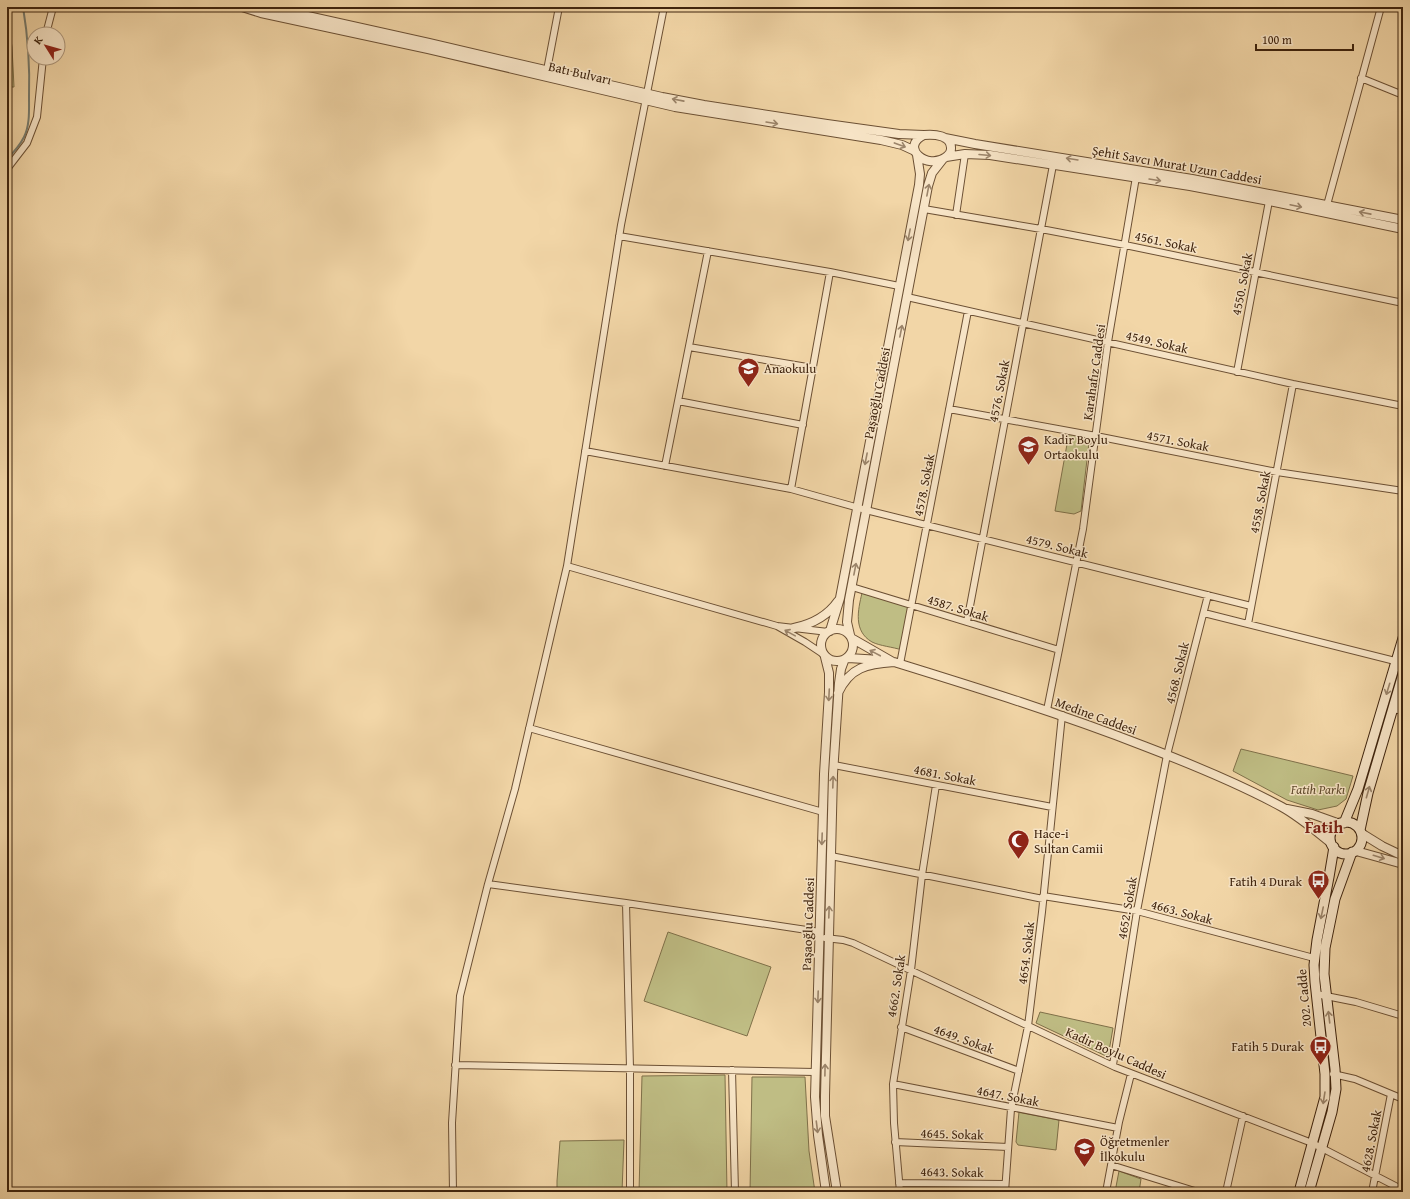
<svg xmlns="http://www.w3.org/2000/svg" width="1410" height="1199" viewBox="0 0 1410 1199" font-family="'Gentium Book Plus',serif">
	<style>
		.green { fill: #bfbd84; stroke: #7f7049 }
		.lines { fill: none; stroke-linecap: round; stroke-linejoin: round }
		.stream { stroke: #777c6f; stroke-width: 2 }
		.minor-casing { stroke: #6c5034; stroke-width: 8 }
		.tertiary-casing { stroke: #6c5034; stroke-width: 10 }
		.secondary-casing { stroke: #3f240e; stroke-width: 11 }
		.minor { stroke: #f7e4c6; stroke-width: 6 }
		.tertiary { stroke: #f7e4c6; stroke-width: 8 }
		.secondary { stroke: #f7e4c6; stroke-width: 9 }
		.oneway { stroke: #9b846a }
		.labels { text-anchor: middle; dominant-baseline: central; stroke-width: 3; stroke-linejoin: round; paint-order: stroke }
		.street-label { font-size: 13px; fill: #3f240e; stroke: #f7e4c6 }
		.poi-label { font-size: 13px; fill: #3f240e; stroke: #f7e4c6; text-anchor: start }
		.park-label { font-size: 13px; font-style: italic; fill: #5f4a2c; stroke: #f7e4c6 }
		.district-label { font-size: 17px; font-weight: bold; fill: #7a1f14; stroke: #f7e4c6 }
	</style>
	<rect width="100%" height="100%" fill="#f2d6a7"/>
	<filter id="stains"><feTurbulence type="fractalNoise" baseFrequency=".005" numOctaves="4"/><feColorMatrix values="0 0 0 0 .2 0 0 0 0 .09 0 0 0 0 .02 0 0 0 .5 -.17"/></filter>
	<radialGradient id="worn" r=".72"><stop offset=".6" stop-color="#630" stop-opacity="0"/><stop offset="1" stop-color="#630" stop-opacity=".3"/></radialGradient>
	<path class="green" d="M7,11L12,47L14,87H7Z
		M1069,433L1090,434L1081,511L1074,514L1055,511Z
		M862,593L910,607L902,650C893,647 880,646 872,642C853,631 858,610 862,593Z
		M1241,749L1353,776L1346,799L1337,806L1318,810L1287,800L1233,771Z
		M668,932L771,967L747,1036L644,1001Z
		M1040,1012L1113,1028L1108,1057L1036,1023Z
		M725,1075L727,1192H639L642,1076Z
		M752,1077H805L809,1151L815,1192H750Z
		M1019,1112L1059,1120L1056,1150L1018,1145L1016,1142Z
		M624,1140L622,1192H557V1181L560,1141Z
		M1119,1171L1141,1179L1139,1192H1115Z"/>
	<g class="lines">
		<path class="stream" d="M7,159C14,152 20,145 24,137C30,125 29,110 29,97C30,66 28,37 23,7"/>
		<defs>
			<path id="minor" d="M46,34L53,7
				M547,70L559,7
				M1361,78L1403,95
				M7,169L27,143L37,117L43,58
				M1327,205L1381,7
				M924,209L1041,229L1125,245L1403,303
				M956,215L965,154
				M619,236L830,272L899,286
				M907,297L1293,384L1403,406
				M689,347L813,368
				M1237,372L1269,201
				M678,401L803,425
				M949,409L1096,436L1277,472L1403,491
				M585,451L791,489L866,510L1251,606
				M665,466L708,251
				M791,489L830,272
				M567,566L777,626
				M852,587L1059,650
				M1204,613L1403,663
				M967,622L1053,165
				M1248,624L1293,384
				M823,654L805,642L777,626L828,632
				M900,664L968,311
				M1393,709L1403,711
				M1047,710L1083,529L1108,342L1136,177
				M529,728L823,812
				M834,765L1052,807
				M831,856L1043,899
				M488,884L626,903L820,932
				M1043,896L1137,911L1314,958
				M626,903L630,1068V1192
				M825,938L843,940L853,943L1115,1067L1312,1143L1403,1190
				M1316,994L1356,1002L1403,1016
				M901,1027L1019,1071
				M455,1065L815,1072
				M1113,1065L1137,911L1167,755L1208,595
				M732,1070L735,1192
				M1333,1074L1355,1079L1403,1099
				M893,1084L1118,1128
				M895,1142L1008,1147
				M1111,1165L1198,1192
				M899,1183L1005,1184
				M453,1192L452,1123L460,996L488,884L515,789L567,566L621,225L664,7
				M900,1192L894,1123L893,1084L911,970L922,875L936,785
				M1005,1192L1011,1109L1028,1026L1042,912L1062,715
				M1106,1192L1119,1122L1131,1074
				M1226,1192L1243,1116
				M1372,1192L1391,1094"/>
			<path id="tertiary" d="M242,7L261,13L428,49L675,107L881,140L902,145L915,151
				M267,7L429,43L662,97L704,105L827,124L899,134L924,135
				M924,135C934,134 952,135 951,149C951,152 949,155 946,157C927,171 899,147 924,135Z
				M945,138L975,144L1192,179L1403,220
				M946,157L965,154L990,155L1190,186L1264,200L1403,229
				M794,628C812,624 827,617 838,601
				M821 645a16 16 0 1 1 32 0a16 16 0 1 1-32 0Z
				M830,631L840,598L919,185L920,174L917,155
				M850,635L847,622L849,600L928,186L932,173L943,159
				M853,639L893,662
				M825,657L829,673V692L824,774L815,1097L818,1135L826,1192
				M848,658L881,660
				M838,693C850,667 867,664 894,662C978,688 1062,714 1144,746C1191,764 1238,783 1282,807C1300,817 1316,831 1331,843
				M1287,809L1312,814L1340,824
				M1361,833L1382,846L1403,856
				M1356,851L1403,864
				M837,1192L825,1116V1096L833,774L839,683L841,669L844,661"/>
			<path id="secondary" d="M1330 838a16 16 0 1 1 32 0a16 16 0 1 1-32 0Z
				M1344,823L1358,789L1403,638
				M1360,830L1368,793L1403,674
				M1299,1192L1325,1097V1074L1315,982L1314,965L1317,940L1329,877L1334,847
				M1309,1192L1332,1112L1336,1089L1335,1069L1324,974L1325,948L1335,899L1352,852"/>
		</defs>
		<use href="#minor" class="minor-casing"/>
		<use href="#tertiary" class="tertiary-casing"/>
		<use href="#secondary" class="secondary-casing"/>
		<use href="#minor" class="minor"/>
		<use href="#tertiary" class="tertiary"/>
		<use href="#secondary" class="secondary"/>
	</g>
	<defs><path id="oneway-shaft" d="M-6 0H5M1.5-3L5.5 0L1.5 3" fill="none" stroke-width="1.6" stroke-linecap="round" stroke-linejoin="round"/></defs>
	<g class="oneway">
		<use href="#oneway-shaft" transform="translate(678 100) rotate(-169)"/>
		<use href="#oneway-shaft" transform="translate(772 123) rotate(9)"/>
		<use href="#oneway-shaft" transform="translate(900 145) rotate(20)"/>
		<use href="#oneway-shaft" transform="translate(985 155) rotate(5)"/>
		<use href="#oneway-shaft" transform="translate(1072 159) rotate(-171)"/>
		<use href="#oneway-shaft" transform="translate(1155 180) rotate(9)"/>
		<use href="#oneway-shaft" transform="translate(928 190) rotate(-79)"/>
		<use href="#oneway-shaft" transform="translate(1296 206) rotate(12)"/>
		<use href="#oneway-shaft" transform="translate(1365 213) rotate(-169)"/>
		<use href="#oneway-shaft" transform="translate(909 235) rotate(101)"/>
		<use href="#oneway-shaft" transform="translate(901 331) rotate(-79)"/>
		<use href="#oneway-shaft" transform="translate(866 459) rotate(101)"/>
		<use href="#oneway-shaft" transform="translate(855 569) rotate(-79)"/>
		<use href="#oneway-shaft" transform="translate(790 633) rotate(-151)"/>
		<use href="#oneway-shaft" transform="translate(875 653) rotate(-152)"/>
		<use href="#oneway-shaft" transform="translate(1388 689) rotate(107)"/>
		<use href="#oneway-shaft" transform="translate(829 695) rotate(93)"/>
		<use href="#oneway-shaft" transform="translate(833 782) rotate(-88)"/>
		<use href="#oneway-shaft" transform="translate(1368 792) rotate(-74)"/>
		<use href="#oneway-shaft" transform="translate(822 839) rotate(92)"/>
		<use href="#oneway-shaft" transform="translate(1379 857) rotate(17)"/>
		<use href="#oneway-shaft" transform="translate(829 912) rotate(-88)"/>
		<use href="#oneway-shaft" transform="translate(1322 913) rotate(102)"/>
		<use href="#oneway-shaft" transform="translate(818 997) rotate(92)"/>
		<use href="#oneway-shaft" transform="translate(1329 1017) rotate(-97)"/>
		<use href="#oneway-shaft" transform="translate(825 1070) rotate(-89)"/>
		<use href="#oneway-shaft" transform="translate(1324 1098) rotate(99)"/>
		<use href="#oneway-shaft" transform="translate(817 1127) rotate(83)"/>
	</g>
	<defs>
		<symbol id="school-pin" viewBox="-11 -11 22 30"><path d="M0 17L-7.5 6A9.5 9.5 0 1 1 7.5 6Z" fill="#8f2418" stroke="#f7e4c6"/><path d="M0-5L7-2L0 1L-7-2ZM-4 1L0 2.5L4 1V4Q0 6-4 4Z" fill="#fff"/></symbol>
		<symbol id="mosque-pin" viewBox="-11 -11 22 30"><path d="M0 17L-7.5 6A9.5 9.5 0 1 1 7.5 6Z" fill="#8f2418" stroke="#f7e4c6"/><path d="M3.5-4.9A6 6 0 1 0 3.5 4.9A5 5 0 1 1 3.5-4.9Z" fill="#fff"/></symbol>
		<symbol id="bus-pin" viewBox="-11 -11 22 30"><path d="M0 17L-7.5 6A9.5 9.5 0 1 1 7.5 6Z" fill="#8f2418" stroke="#f7e4c6"/><path d="M-5-6H5V4H4V6H2V4H-2V6H-4V4H-5ZM-3.5-4V0h7V-4ZM-3.5 1.2v1.5H-2V1.2ZM2 1.2v1.5H3.5V1.2Z" fill="#fff"/></symbol>
	</defs>
	<g fill-rule="evenodd">
		<use href="#school-pin" x="736" y="356" width="25" height="34"/>
		<use href="#school-pin" x="1016" y="434" width="25" height="34"/>
		<use href="#mosque-pin" x="1006" y="828" width="25" height="34"/>
		<use href="#bus-pin" x="1306" y="868" width="25" height="34"/>
		<use href="#bus-pin" x="1308" y="1034" width="25" height="34"/>
		<use href="#school-pin" x="1072" y="1136" width="25" height="34"/>
	</g>
	<g class="labels">
		<g class="street-label">
			<text transform="translate(580 73) rotate(13)">Batı Bulvarı</text>
			<text transform="translate(1177 165) rotate(10)">Şehit Savcı Murat Uzun Caddesi</text>
			<text transform="translate(1166 242) rotate(12)">4561. Sokak</text>
			<text transform="translate(1242 284) rotate(-79)">4550. Sokak</text>
			<text transform="translate(1157 342) rotate(13)">4549. Sokak</text>
			<text transform="translate(1094 372) rotate(-82)">Karahafız Caddesi</text>
			<text transform="translate(999 391) rotate(-79)">4576. Sokak</text>
			<text transform="translate(877 393) rotate(-79)">Paşaoğlu Caddesi</text>
			<text transform="translate(1178 441) rotate(11)">4571. Sokak</text>
			<text transform="translate(924 485) rotate(-79)">4578. Sokak</text>
			<text transform="translate(1260 502) rotate(-79)">4558. Sokak</text>
			<text transform="translate(1057 546) rotate(14)">4579. Sokak</text>
			<text transform="translate(958 608) rotate(17)">4587. Sokak</text>
			<text transform="translate(1177 673) rotate(-76)">4568. Sokak</text>
			<text transform="translate(1096 716) rotate(20)">Medine Caddesi</text>
			<text transform="translate(945 775) rotate(11)">4681. Sokak</text>
			<text transform="translate(1127 908) rotate(-80)">4652. Sokak</text>
			<text transform="translate(1182 912) rotate(15)">4663. Sokak</text>
			<text transform="translate(808 924) rotate(-88)">Paşaoğlu Caddesi</text>
			<text transform="translate(1026 953) rotate(-83)">4654. Sokak</text>
			<text transform="translate(896 986) rotate(-81)">4662. Sokak</text>
			<text transform="translate(1304 998) rotate(-95)">202. Cadde</text>
			<text transform="translate(964 1039) rotate(20)">4649. Sokak</text>
			<text transform="translate(1116 1053) rotate(24)">Kadir Boylu Caddesi</text>
			<text transform="translate(1008 1096) rotate(11)">4647. Sokak</text>
			<text transform="translate(952 1134) rotate(2)">4645. Sokak</text>
			<text transform="translate(1371 1141) rotate(-79)">4628. Sokak</text>
			<text transform="translate(952 1172) rotate(1)">4643. Sokak</text>
		</g>
		<g class="poi-label">
			<text x="764" y="368">Anaokulu</text>
			<text x="1044" y="439">Kadir Boylu<tspan x="1044" dy="15">Ortaokulu</tspan></text>
			<text x="1034" y="833">Hace-i<tspan x="1034" dy="15">Sultan Camii</tspan></text>
			<text x="1302" y="881" text-anchor="end">Fatih 4 Durak</text>
			<text x="1304" y="1046" text-anchor="end">Fatih 5 Durak</text>
			<text x="1100" y="1141">Öğretmenler<tspan x="1100" dy="15">İlkokulu</tspan></text>
		</g>
		<g class="park-label">
			<text x="1318" y="789">Fatih Parkı</text>
		</g>
		<g class="district-label">
			<text x="1324" y="826">Fatih</text>
		</g>
	</g>
	<rect width="1410" height="1199" fill="none" stroke="#f2d6a7" stroke-width="24"/>
	<rect x="8" y="8" width="1394" height="1183" fill="none" stroke="#3f240e" stroke-width="2"/>
	<rect x="12" y="12" width="1386" height="1175" fill="none" stroke="#3f240e"/>
	<g transform="translate(46 46) rotate(307)"><circle r="19" fill="#f7e4c6" stroke="#ad977c"/>
	<path d="M0-3L7 15L0 10L-7 15Z" fill="#8f2418"/>
	<text y="-6" font-size="11" font-weight="bold" text-anchor="middle" fill="#3f240e">K</text>
	</g>
	<path d="M1256 44v6h97v-6" fill="none" stroke="#3f240e" stroke-width="2"/>
	<text x="1262" y="44" font-size="12" fill="#3f240e" stroke="#f7e4c6" stroke-width="3" paint-order="stroke">100 m</text>
	<rect width="100%" height="100%" filter="url(#stains)"/>
	<rect width="100%" height="100%" fill="url(#worn)"/>
</svg>
